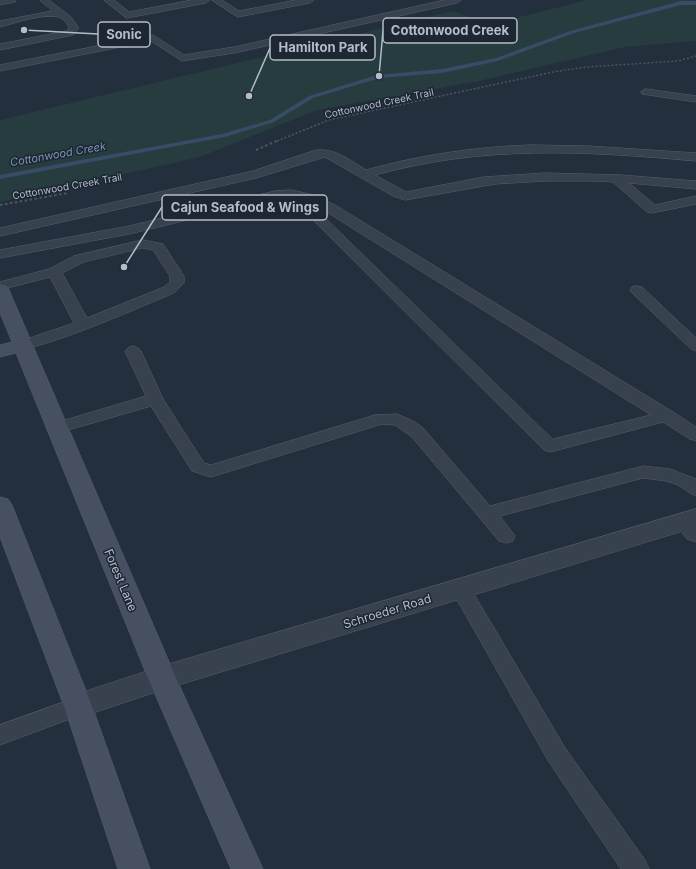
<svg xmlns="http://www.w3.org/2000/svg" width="696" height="869" viewBox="0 0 696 869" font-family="Inter,sans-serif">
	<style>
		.green { fill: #263c3f }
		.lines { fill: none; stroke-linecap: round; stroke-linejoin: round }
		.stream { fill: #394c67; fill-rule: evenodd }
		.service-casing { stroke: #565f6c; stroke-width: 1 }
		.minor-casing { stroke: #565f6c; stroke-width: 1 }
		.tertiary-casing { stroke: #565f6c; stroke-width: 1 }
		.secondary-casing { stroke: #565f6c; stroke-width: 1 }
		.path-far1 { stroke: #44595c; stroke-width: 1.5; stroke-dasharray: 2 2; stroke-linecap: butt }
		.path { stroke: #44595c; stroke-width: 2; stroke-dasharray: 2.5 2.5; stroke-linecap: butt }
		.service { fill: #38414e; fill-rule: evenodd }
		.minor { fill: #38414e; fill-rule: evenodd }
		.tertiary { fill: #38414e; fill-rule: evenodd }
		.secondary { fill: #465061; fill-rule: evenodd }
		.labels { text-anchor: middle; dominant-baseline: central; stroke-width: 3; stroke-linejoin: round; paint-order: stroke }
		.far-street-label { font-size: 10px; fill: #b4bcc9; stroke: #1d2633 }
		.far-water-label { font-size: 11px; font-style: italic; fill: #7c92b1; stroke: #1d2633 }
		.street-label { font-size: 12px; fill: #b4bcc9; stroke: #1d2633 }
		.leader { fill: none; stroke: #b4bcc9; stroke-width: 1.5 }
		.callout-dot { fill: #b4bcc9; stroke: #1d2633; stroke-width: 1.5 }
		.callout { fill: #1d2633; stroke: #b4bcc9; stroke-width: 1.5 }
		.callout-label { font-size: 13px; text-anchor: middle; font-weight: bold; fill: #b4bcc9 }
	</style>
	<rect width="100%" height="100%" fill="#242f3e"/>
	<path class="green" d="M588,0H696V41L625,47L479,81L317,110L200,157L0,202V120L453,11L488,25Z"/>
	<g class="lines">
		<path class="stream" d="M681,1H696V5H681L574,33L498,61L442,73L380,78L313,98L274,122L225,137L0,179V175L222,134L270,120L309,96L377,75L442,69L496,58L570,31Z"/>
		<defs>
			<path id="service" d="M0,0H16L15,2L0,5Z
				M40,0H49L71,17L79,28L73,35L0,50V44L67,31L69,28C67,23 64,19 58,17C44,13 15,23 0,27V21L52,11Z
				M104,0H114L129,12L192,0H210L206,3L127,18Z
				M212,0H222L239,11L296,0H314L310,3L238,17Z
				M445,0H461L457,3L234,53L182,61L151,41L0,71V65L153,35L184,55L234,47Z
				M646,89L696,96V102L642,94L641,92Z
				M530,145L589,146L696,153V161C584,151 484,145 375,175L406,192L484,177L545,173L621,175L696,181V189L629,183L655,205L696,196V204L652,213L647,212L613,182L596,181H545L495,184L405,200L393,196L325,157L256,178L0,236V228L253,171L316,150C335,148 350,160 366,170C420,155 474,147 530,145Z
				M291,190L314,195L335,205L673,412L696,427V441L690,439L663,422L550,452L544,450L291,198L275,199L129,234L0,258V250L129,226L275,191ZM310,203L325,211L651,415L553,439Z
				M143,240L163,244L184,276V283L174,293C149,303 37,353 18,348L15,345L18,342L74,323L50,277L0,290V282L49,269L74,256ZM143,248L153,250L170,276V282L164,287L87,318L62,273L84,262Z
				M637,286L642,287L696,338V351L691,349L632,293L630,290L632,287Z
				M133,346L138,348L141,351L163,399L204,463L211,465L375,415L397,414L415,422L424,429L490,506L643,466L670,469L696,479V496C690,494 688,491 683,488C671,480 657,480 643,478L500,516L515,536L513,541L506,543L499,541L412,437L395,425L382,424L211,477L192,471L151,406L58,433L52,432L50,428L52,424L146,396L125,351L128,348Z
				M461,581L468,584L565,748L645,860L649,869H621L549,762L451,589L454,584Z
				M78,697L86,699L89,706L86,713L0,745V725Z"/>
			<path id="minor" d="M686,513L696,517V542L687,539L674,522L677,516Z"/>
			<path id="tertiary" d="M696,509V527L162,690L78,718L68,715L64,706L68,697L162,666Z"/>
			<path id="secondary" d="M0,284L7,286L9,290L176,678L263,869H231L148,678L16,353L0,357V345L12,342L0,313Z
				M0,497L8,499L12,505L92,706L150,869H118L64,706L0,537Z"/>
		</defs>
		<use href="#service" class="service-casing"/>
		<use href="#minor" class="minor-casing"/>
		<use href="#tertiary" class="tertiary-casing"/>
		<use href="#secondary" class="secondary-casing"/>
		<path class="path-far1" d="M277,141L329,120L553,72L586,67L678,61L696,56"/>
		<path class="path" d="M256,150L279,140
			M0,205L68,193"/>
		<use href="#service" class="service"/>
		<use href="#minor" class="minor"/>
		<use href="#tertiary" class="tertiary"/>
		<use href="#secondary" class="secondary"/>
	</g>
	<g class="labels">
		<g class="far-street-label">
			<text transform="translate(379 103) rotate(-12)">Cottonwood Creek Trail</text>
			<text transform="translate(67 186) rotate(-10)">Cottonwood Creek Trail</text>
		</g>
		<g class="far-water-label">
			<text transform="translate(58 154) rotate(-10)">Cottonwood Creek</text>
		</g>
		<g class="street-label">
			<text transform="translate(121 580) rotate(67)">Forest Lane</text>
			<text transform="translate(387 611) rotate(-17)">Schroeder Road</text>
		</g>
	</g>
	<path class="leader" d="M379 76L383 31M24 30L98 34M249 96L270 48M124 267L162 207"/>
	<g class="callout-dot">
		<circle cx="379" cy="76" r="4"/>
		<circle cx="24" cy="30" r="4"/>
		<circle cx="249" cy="96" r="4"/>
		<circle cx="124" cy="267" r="4"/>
	</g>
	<g class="callout">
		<rect x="383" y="18" width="134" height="25" rx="4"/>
		<rect x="98" y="22" width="52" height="25" rx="4"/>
		<rect x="270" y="35" width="105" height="25" rx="4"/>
		<rect x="162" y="195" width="165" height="25" rx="4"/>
	</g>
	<g class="callout-label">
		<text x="450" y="35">Cottonwood Creek</text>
		<text x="124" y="39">Sonic</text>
		<text x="323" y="52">Hamilton Park</text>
		<text x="245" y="212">Cajun Seafood &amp; Wings</text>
	</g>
</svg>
